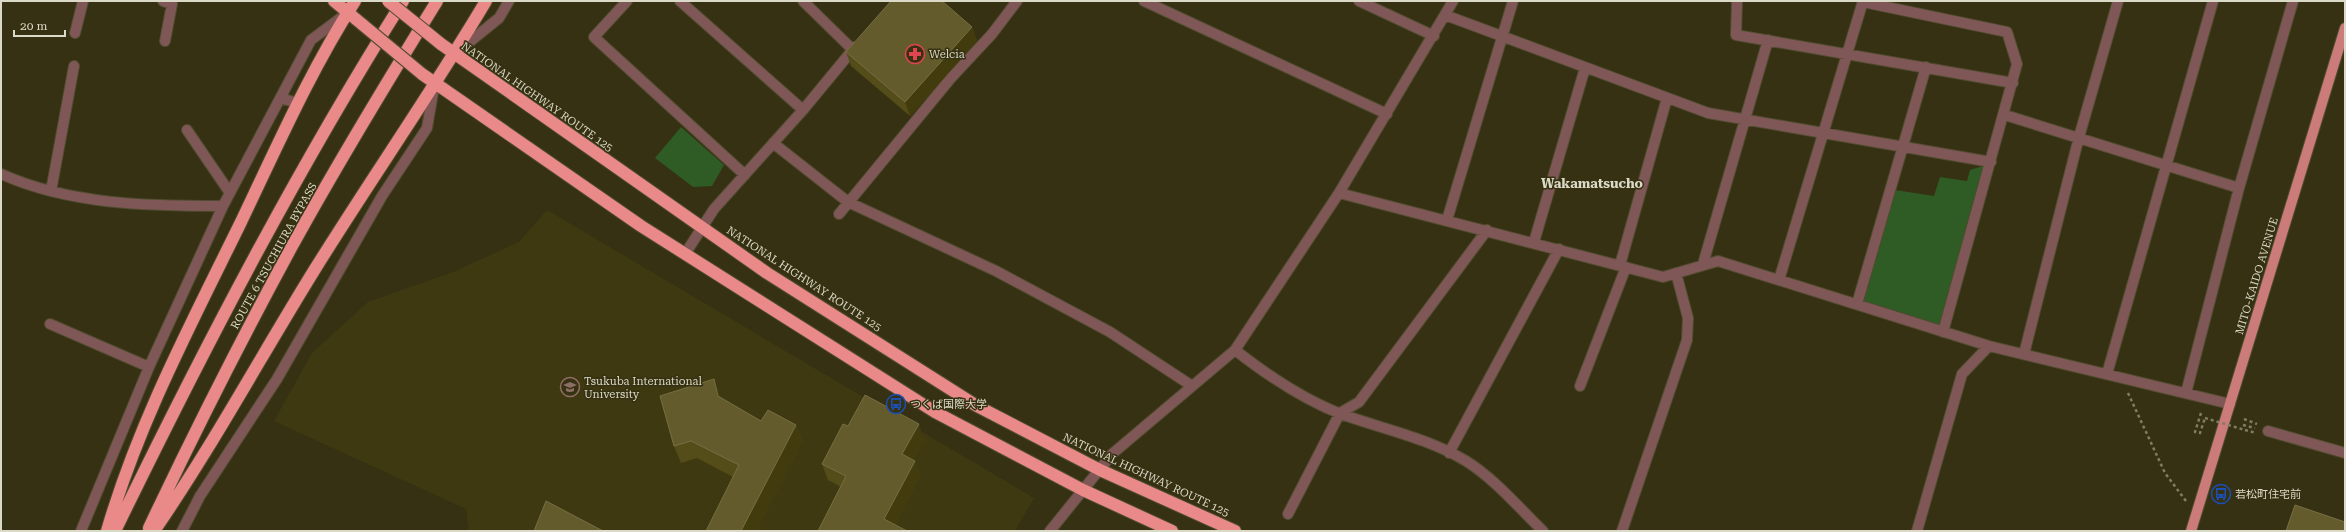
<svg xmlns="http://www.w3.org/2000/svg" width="2346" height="532" viewBox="0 0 2346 532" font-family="'Roboto Serif','Noto Sans JP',serif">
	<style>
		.built { fill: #3f3911 }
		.green { fill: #2f5b25 }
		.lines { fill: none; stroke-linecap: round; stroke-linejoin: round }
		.minor-casing { stroke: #504c2f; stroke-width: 12 }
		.major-casing { stroke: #504c2f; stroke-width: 12 }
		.highway-casing { stroke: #504c2f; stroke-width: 14 }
		.path { stroke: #807d64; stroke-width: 2.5; stroke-dasharray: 3 3; stroke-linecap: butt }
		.minor { stroke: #7f5756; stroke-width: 10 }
		.major { stroke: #cb7b7a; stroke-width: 10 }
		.highway { stroke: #e98988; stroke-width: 12 }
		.highway-bridge-casing { stroke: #504c2f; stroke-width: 14; stroke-linecap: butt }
		.path-bridge { stroke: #807d64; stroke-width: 2.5; stroke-dasharray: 3 3; stroke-linecap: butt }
		.highway-bridge { stroke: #e98988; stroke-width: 12 }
		.wall { fill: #544c19 }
		.shaded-wall { fill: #423b0e }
		.building { fill: #635b2c; stroke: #766f44 }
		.labels { text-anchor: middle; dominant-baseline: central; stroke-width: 3; stroke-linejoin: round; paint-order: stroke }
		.poi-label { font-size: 11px; fill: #dbd9c7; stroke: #363112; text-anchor: start }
		.street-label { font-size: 11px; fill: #dbd9c7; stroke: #363112 }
		.quarter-label { font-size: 13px; font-weight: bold; fill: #dbd9c7; stroke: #363112 }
	</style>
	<rect width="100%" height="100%" fill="#363112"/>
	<path class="built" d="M547,210L1034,498L1015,531H469L466,509L274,421L312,353L368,302L453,272L519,242Z"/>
	<path class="green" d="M681,127L724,165L712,186L693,187L655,158Z
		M1986,165L1942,327L1862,301L1895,190L1934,196L1940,177L1967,181L1970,170Z"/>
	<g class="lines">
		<defs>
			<path id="minor" d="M163,1L172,4L165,41
				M627,1L594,37L745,175
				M680,1L803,110
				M803,1L853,50
				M1144,1L1387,114
				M1359,1L1434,36
				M1737,1L1736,35L2013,83
				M1863,2L2007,32L2017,64L1943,332
				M1445,15L1708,113L1991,162
				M75,33L83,1
				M457,52L499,18L509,1
				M280,98L298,103
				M2005,115L2239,188
				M187,130L230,193
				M773,143L848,202L996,271L1110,332L1192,386
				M1,174C70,205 149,206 223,206
				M51,191L74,66
				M1339,193L1663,277L1718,261L1989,346L2230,404
				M839,214L951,78L992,34L1017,1
				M1447,220L1513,1
				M1534,242L1585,68
				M685,254L714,209L803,110L855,47
				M1703,264L1768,40
				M1620,265L1667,98
				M1779,280L1863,1
				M1857,304L1926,67
				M50,324L149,367
				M1235,350C1267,375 1302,399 1341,414C1383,429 1428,438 1466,461C1495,479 1519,508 1543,531
				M2024,354L2079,137L2118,1
				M2107,374L2213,1
				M1580,386L1626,267
				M2186,393L2239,188L2293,1
				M2268,431L2345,453
				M1449,453L1559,249
				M1288,514L1340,413L1359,402L1487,230
				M81,531L149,367L223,206L311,40L346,14
				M182,531L200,496L277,379L382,196L427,128L434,87
				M1050,531L1112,454L1235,350L1339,193L1453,1
				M1622,531L1687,340L1688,318L1676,273
				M1917,531L1962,374L1989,346"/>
			<path id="major" d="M2191,531L2345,28"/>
			<path id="highway" d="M334,1L363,25
				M441,44L767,273L977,406L1100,470L1235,531
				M422,74L641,226L935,412L1083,490L1172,531
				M149,528C194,433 241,340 291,248C337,164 387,82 437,1
				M107,531C138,424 191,324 240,224C276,149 310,71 355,1
				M115,531C203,350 296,171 403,1
				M154,531C212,447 261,356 315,269C371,179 432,92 486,1"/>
		</defs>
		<use href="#minor" class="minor-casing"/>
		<use href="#major" class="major-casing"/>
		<use href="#highway" class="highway-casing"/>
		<path class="path" d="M2128,393L2165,473L2186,501
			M2201,413L2195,432L2200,433L2205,418
			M2244,419L2257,424
			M2243,425L2255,428
			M2245,430L2256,433"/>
		<use href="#minor" class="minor"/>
		<use href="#major" class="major"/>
		<use href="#highway" class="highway"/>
		<defs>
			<path id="highway-bridge" d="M388,1L441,44
				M363,25L422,74"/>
		</defs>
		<use href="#highway-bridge" class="highway-bridge-casing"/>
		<path class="path-bridge" d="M2205,418L2245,430"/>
		<use href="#highway-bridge" class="highway-bridge"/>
	</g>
	<path class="wall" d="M972,27L977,41L910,116L851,66L846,52Z
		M721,398L761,421L796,425L803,442L733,477L697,458L681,463L674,446Z
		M848,426L924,440L913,460L915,461L920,476L895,525L818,531L841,487L828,480L822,464Z"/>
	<path class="shaded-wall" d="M972,27L977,41L910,116L905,102Z
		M714,379L721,396L724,413L718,396Z
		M919,424L924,440L908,470L902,454Z
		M796,425L803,442L757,531H741Z
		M915,461L920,476L892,531L884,519Z"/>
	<path class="building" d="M891,1H942L972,27L905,102L846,52Z
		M714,379L718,396L761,421L768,410L796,425L741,531H706L739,465L691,441L674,446L660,396Z
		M865,395L919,424L902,454L915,461L884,519L907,531H818L846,476L822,464L843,424L848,426Z
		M546,501L603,531H534Z
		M2295,505L2345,522V531H2286Z"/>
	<defs>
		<symbol id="pharmacy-ring" viewBox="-11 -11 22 22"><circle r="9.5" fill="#363112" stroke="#e0444e" stroke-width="1.5"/><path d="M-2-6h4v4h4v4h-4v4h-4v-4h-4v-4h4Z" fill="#e0444e"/></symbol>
		<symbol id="university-ring" viewBox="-11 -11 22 22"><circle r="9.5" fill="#363112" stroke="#8d6e63" stroke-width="1.5"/><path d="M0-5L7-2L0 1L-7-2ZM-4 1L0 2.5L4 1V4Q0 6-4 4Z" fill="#8d6e63"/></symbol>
		<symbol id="bus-ring" viewBox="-11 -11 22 22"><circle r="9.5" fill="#363112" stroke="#1a4fb4" stroke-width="1.5"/><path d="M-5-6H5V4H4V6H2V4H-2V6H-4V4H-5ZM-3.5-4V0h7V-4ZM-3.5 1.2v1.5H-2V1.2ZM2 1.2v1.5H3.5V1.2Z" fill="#1a4fb4"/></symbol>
	</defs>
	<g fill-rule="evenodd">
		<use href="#pharmacy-ring" x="904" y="43" width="22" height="22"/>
		<use href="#university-ring" x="559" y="376" width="22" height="22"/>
		<use href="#bus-ring" x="885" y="393" width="22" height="22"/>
		<use href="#bus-ring" x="2210" y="483" width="22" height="22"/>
	</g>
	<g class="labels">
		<g class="poi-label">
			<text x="929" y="54">Welcia</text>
			<text x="584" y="381">Tsukuba International<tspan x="584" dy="13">University</tspan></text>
			<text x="910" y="404">つくば国際大学</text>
			<text x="2235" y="494">若松町住宅前</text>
		</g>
		<g class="street-label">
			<text transform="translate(537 97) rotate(35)">NATIONAL HIGHWAY ROUTE 125</text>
			<text transform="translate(274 256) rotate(-61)">ROUTE 6 TSUCHIURA BYPASS</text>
			<text transform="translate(2257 276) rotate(-73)">MITO-KAIDO AVENUE</text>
			<text transform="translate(804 279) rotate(33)">NATIONAL HIGHWAY ROUTE 125</text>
			<text transform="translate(1146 475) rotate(25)">NATIONAL HIGHWAY ROUTE 125</text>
		</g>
		<g class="quarter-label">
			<text x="1592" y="183">Wakamatsucho</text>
		</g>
	</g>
	<rect width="2346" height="532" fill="none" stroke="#dbd9c7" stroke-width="4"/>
	<path d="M14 30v6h51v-6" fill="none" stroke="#dbd9c7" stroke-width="2"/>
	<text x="20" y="30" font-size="12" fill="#dbd9c7" stroke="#363112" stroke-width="3" paint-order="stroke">20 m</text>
</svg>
